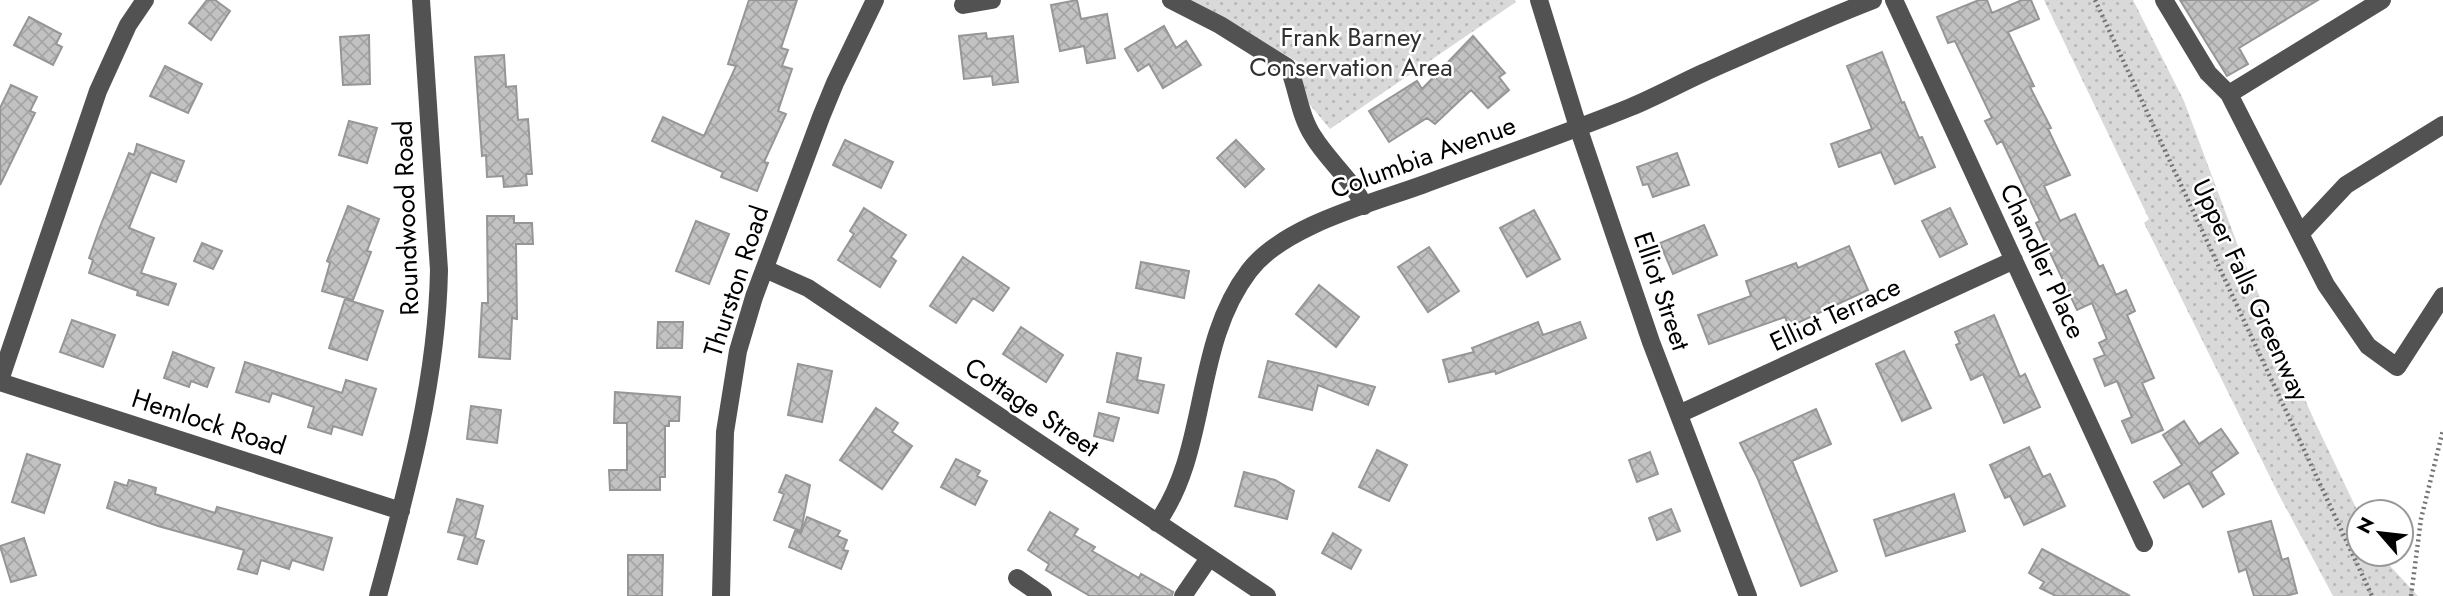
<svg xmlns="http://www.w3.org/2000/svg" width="2443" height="596" viewBox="0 0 2443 596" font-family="Jost,sans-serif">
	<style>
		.park { fill: url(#park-dots) }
		.building { fill: url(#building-cross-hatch); stroke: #969696; stroke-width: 2 }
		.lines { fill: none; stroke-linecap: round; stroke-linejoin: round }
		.path { stroke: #747474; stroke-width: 4.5; stroke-dasharray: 2 3.5; stroke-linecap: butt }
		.minor { stroke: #525252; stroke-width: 18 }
		.labels { text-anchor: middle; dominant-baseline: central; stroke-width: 5; stroke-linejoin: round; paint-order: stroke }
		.park-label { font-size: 26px; fill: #303030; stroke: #fff }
		.street-label { font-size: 26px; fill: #000; stroke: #fff }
	</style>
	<defs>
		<pattern id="park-dots" width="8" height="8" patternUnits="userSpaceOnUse" patternTransform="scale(1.75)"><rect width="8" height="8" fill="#d9d9d9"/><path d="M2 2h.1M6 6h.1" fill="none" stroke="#b8b8b8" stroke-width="1.8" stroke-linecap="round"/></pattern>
		<pattern id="building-cross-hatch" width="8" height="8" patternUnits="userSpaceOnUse" patternTransform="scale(1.75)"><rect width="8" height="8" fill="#c2c2c2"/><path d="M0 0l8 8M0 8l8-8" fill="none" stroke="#a5a5a5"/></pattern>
	</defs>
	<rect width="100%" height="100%" fill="#fff"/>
	<path class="park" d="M1188,0H1515L1516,2L1330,129L1287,77L1300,63Z
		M2044,0H2133L2184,101L2241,254L2314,420L2359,514V554H2379L2418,596H2333L2279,495L2144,223L2149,219Z"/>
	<path class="building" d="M207,0H215L230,11L211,40L189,23Z
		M749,0H797L781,48L788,50L782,66L792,69L778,111L786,114L764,162L768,163L757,191L721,177L723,172L652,141L663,117L704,136L736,66L728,64Z
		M1077,0L1081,19L1107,14L1115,58L1087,63L1084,46L1060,51L1051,5Z
		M1979,0H1987L1992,13L2022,0H2031L2039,19L2008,32L2034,86L2030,87L2051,128L2048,129L2070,175L2044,186L2060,221L2075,214L2099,267L2103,265L2116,295L2126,290L2135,311L2127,315L2154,378L2142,383L2163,430L2132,443L2122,421L2132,417L2117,381L2105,386L2094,359L2105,355L2099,343L2107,339L2092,303L2077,310L2036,223L2040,221L2002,141L1997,144L1985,121L1992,118L1955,41L1948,43L1937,17Z
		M2180,0H2318L2239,48L2248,64L2227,76Z
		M29,17L61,34L56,44L62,47L53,65L14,45Z
		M1164,26L1176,48L1186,41L1201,65L1163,88L1149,64L1138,71L1125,49Z
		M986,33L987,39L1013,36L1018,82L993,85L992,76L964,79L959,36Z
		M369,35L370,84L343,85L340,37Z
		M1473,36L1505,73L1499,77L1509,90L1488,108L1471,90L1435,124L1427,118L1389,142L1369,111L1417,81L1422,89Z
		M1882,52L1902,103L1904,102L1919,138L1922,137L1935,167L1895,184L1881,152L1839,167L1831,144L1872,129L1847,66Z
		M504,55L506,87L516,86L518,120L528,119L532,174H526L527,185L504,187L503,176L487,177L486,155L482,156L475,57Z
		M165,66L202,84L188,113L150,96Z
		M11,85L37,97L30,111L35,113L0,185V108Z
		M349,121L377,128L367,163L339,155Z
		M845,140L893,162L881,188L833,165Z
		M1236,140L1264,169L1245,187L1217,158Z
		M137,144L184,161L176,182L151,172L129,228L154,238L141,273L176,284L168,305L137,295L138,291L89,273L93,260L89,258L100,227L129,153L134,155Z
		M1677,153L1689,185L1653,197L1648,184L1643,185L1637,167Z
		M348,206L379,219L367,251L371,252L353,300L322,291L330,263L327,261Z
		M864,208L906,235L891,257L896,261L880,287L838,260L854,234L850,231Z
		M1950,208L1967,244L1940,257L1922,221Z
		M1534,210L1560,259L1527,277L1500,228Z
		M487,216H514V223H532L533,244H516L517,319L512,318L510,359L479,357L482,303H488Z
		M696,221L729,234L709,284L676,271Z
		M1704,225L1717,255L1673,274L1660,243Z
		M202,243L222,251L213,269L194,261Z
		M1849,246L1868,290L1789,327L1785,317L1709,344L1698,315L1751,296L1746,281L1796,263L1798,268Z
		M1429,247L1459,291L1428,312L1398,267Z
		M963,257L1009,288L993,311L973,298L956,323L930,306Z
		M1141,262L1189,271L1184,298L1136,288Z
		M1319,285L1359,317L1336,347L1296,314Z
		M345,299L383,311L367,360L329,348Z
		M1994,315L2020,377L2025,374L2040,407L2004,423L1983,374L1971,380L1956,345L1960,343L1955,332Z
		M72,320L115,335L103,367L60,352Z
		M658,322H683L682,348H657Z
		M1538,322L1543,335L1580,322L1586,338L1496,374L1495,371L1449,382L1443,360L1474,352L1472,348Z
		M1021,327L1063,355L1046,382L1003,354Z
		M1904,351L1931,408L1902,421L1876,364Z
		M173,352L214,368L207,387L191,381L189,387L164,378Z
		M1117,353L1141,358L1137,380L1164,385L1158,413L1107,402Z
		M1268,361L1319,373L1375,387L1368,405L1318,385L1312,410L1259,397Z
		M245,362L342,393L346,380L376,389L362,435L333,426L331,434L308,427L314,407L272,393L269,402L236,392Z
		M798,364L832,371L822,422L788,415Z
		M615,392L680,397L679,421H669V426H665V477H660V490H610L609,470H627V423H614Z
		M471,406L501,410L497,443L467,439Z
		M876,408L898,423L892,432L912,446L882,489L840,460Z
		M1816,409L1831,444L1792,461L1837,571L1801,586L1757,477L1740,443Z
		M1099,413L1119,418L1113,441L1094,436Z
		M2184,421L2199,444L2221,429L2238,453L2211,472L2224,494L2203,507L2189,483L2164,498L2154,482L2182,465L2163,435Z
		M2029,447L2043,477L2050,474L2065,506L2024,525L2010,496L2005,498L1990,465Z
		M1377,450L1407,465L1389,501L1359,487Z
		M1650,452L1658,474L1637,482L1629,460Z
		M27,454L60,465L44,513L12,502Z
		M956,459L980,471L977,476L987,481L975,505L941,487Z
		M1244,472L1275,480L1294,491L1287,519L1235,506Z
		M786,475L810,485L801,531L774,520L784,494L779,492Z
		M129,480L156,488L155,494L215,513L217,507L332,538L323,570L292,560L289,569L261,560L257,574L238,569L244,550L158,526L107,508L115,482L127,486Z
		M1954,494L1965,531L1886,556L1874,520Z
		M457,499L483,506L475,538L484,541L477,564L458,559L465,536L448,532Z
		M1671,509L1680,531L1657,540L1649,518Z
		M1050,512L1078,529L1074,535L1095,547L1092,551L1139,578L1141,574L1173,592L1172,596H1090L1046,570L1049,564L1028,550Z
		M807,517L840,531L837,536L847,540L843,550L848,551L841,569L789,547L795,531L801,533Z
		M2271,521L2282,560L2288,558L2297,593L2286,596H2254L2246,569L2239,572L2228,532Z
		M1333,533L1361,550L1351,569L1322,553Z
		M24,538L36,575L11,582L0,546Z
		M2042,549L2130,596H2056L2040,588L2044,582L2029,573Z
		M628,555H663L662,596H628Z"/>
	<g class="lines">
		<path class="path" d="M2095,0L2372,596
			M2411,596L2421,519L2443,430"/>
		<path class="minor" d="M1171,0L1220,25L1287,67L1291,74C1298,94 1301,118 1313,136C1328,161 1352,179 1364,206
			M1539,0L1578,127L1651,342L1748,596
			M1894,0L2144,543
			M2164,0L2208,73L2229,94L2326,285L2368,346L2397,367L2443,296
			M963,5L992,0
			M2229,94L2382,0
			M2300,234L2346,185L2443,125
			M765,269L808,288L1267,596
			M0,380L98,91L128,25L145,0
			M0,382L401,511
			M1679,414L2014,260
			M1157,523C1210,448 1192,346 1249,271C1283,226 1369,204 1422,185C1492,159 1562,135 1631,107C1655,97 1679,84 1703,73C1759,48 1816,22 1873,0
			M1017,578L1043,596
			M378,596C407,489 437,382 439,270L421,0
			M721,596L725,432L738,351L754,297L821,117L835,83L875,0
			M1183,596L1209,558"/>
	</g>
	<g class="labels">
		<g class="park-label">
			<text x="1351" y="37">Frank Barney<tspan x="1351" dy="30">Conservation Area</tspan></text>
		</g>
		<g class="street-label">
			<text transform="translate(1423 157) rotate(-20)">Columbia Avenue</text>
			<text transform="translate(406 218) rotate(-92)">Roundwood Road</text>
			<text transform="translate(2043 261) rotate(65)">Chandler Place</text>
			<text transform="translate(736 281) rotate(-72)">Thurston Road</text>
			<text transform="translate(2251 290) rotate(65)">Upper Falls Greenway</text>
			<text transform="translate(1662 291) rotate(71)">Elliot Street</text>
			<text transform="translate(1835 314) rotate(-25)">Elliot Terrace</text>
			<text transform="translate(1032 407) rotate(34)">Cottage Street</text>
			<text transform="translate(209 422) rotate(18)">Hemlock Road</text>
		</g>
	</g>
	<g transform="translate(2380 533) rotate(298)"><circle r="33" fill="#ffffff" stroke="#999999" stroke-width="2"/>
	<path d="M0-5L12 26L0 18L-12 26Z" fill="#000000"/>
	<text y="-10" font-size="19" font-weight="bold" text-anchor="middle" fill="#000000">N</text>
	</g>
</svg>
